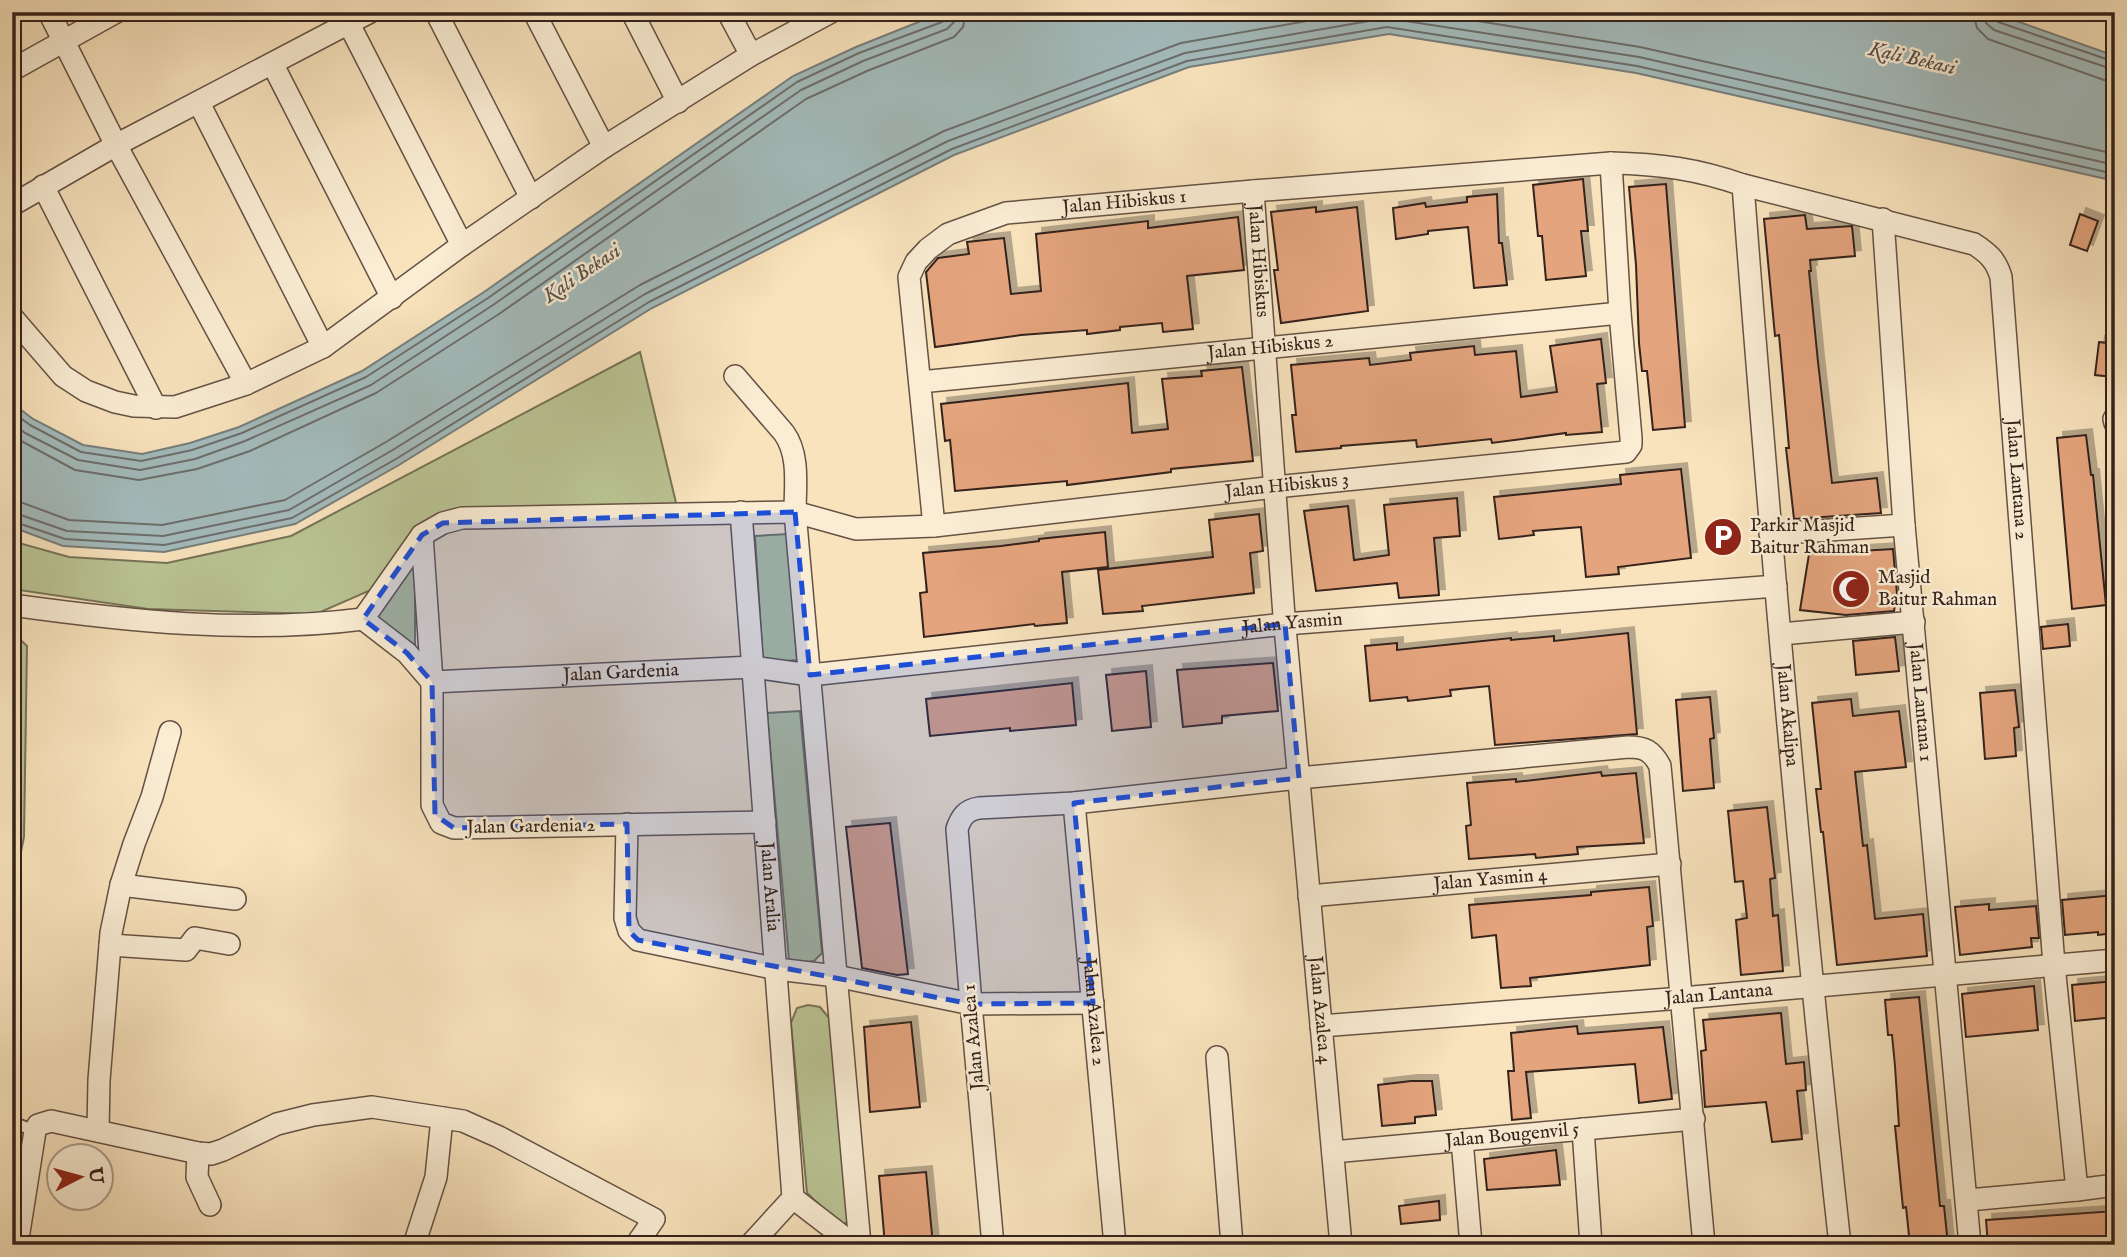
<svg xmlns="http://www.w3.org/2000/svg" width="2127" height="1257" viewBox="0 0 2127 1257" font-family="'IM FELL English',serif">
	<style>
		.green { fill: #bac494; stroke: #777358; stroke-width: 2 }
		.water { fill: #a3bbbc; stroke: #777e7c; stroke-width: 2 }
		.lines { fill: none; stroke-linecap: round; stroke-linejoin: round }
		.shore { stroke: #6c6e6c; stroke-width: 2 }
		.building { fill: #e4a47d; stroke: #34221c; stroke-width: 2; filter: url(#shadow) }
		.lane-casing { stroke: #655244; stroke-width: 14 }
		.street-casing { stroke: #655244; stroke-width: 24 }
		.lane { stroke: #faedd4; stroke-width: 10 }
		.street { stroke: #faedd4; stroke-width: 21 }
		.marked { fill: #1d4ed8; fill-opacity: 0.2; stroke: #1d4ed8; stroke-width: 5; stroke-dasharray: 14 9; stroke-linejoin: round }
		.labels { text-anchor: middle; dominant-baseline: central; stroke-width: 5; stroke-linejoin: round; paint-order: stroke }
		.street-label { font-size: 19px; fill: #34221c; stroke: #faedd4 }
		.poi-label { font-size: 19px; fill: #34221c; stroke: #faedd4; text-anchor: start }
		.water-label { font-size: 21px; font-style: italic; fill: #55504c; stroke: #faedd4 }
	</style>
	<defs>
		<filter id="shadow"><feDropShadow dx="6" dy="-6" stdDeviation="0" flood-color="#0004"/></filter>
	</defs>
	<rect width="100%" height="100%" fill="#f8e3bd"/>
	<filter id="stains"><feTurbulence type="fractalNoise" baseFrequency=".00286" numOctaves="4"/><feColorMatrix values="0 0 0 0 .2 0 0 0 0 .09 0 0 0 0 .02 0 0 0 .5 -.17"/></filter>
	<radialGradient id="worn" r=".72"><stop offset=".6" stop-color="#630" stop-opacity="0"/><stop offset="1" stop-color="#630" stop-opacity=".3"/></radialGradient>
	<path class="green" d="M640,352L677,507L455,515L371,590L316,614L148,609L12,589V541L69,557L167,563L291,536Z
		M788,534L797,660L763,663L755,536Z
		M415,563V649L408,648L372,612Z
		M12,632L27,646L24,837L19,862L12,868Z
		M800,711L822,953L814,961L798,963L789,960L767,713Z
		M808,1005L820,1007L829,1018L848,1221L842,1226L807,1193L791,1023L797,1008Z"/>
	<path class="water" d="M952,12H1991L2115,56V181L1636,73L1389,34L1189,67L954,155L652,308L399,465L295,524L164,552L63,546L12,527V403L33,419L83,445L142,454L190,443L239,427L362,371L484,292L793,76L856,47L926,19Z"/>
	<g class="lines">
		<path class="shore" d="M1421,12L1640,47L2115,154
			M1973,12L1977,28L1988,39L2104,80L2115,81
			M1984,12L1986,23L1994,30L2115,70
			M1992,12L1993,18L1998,22L2115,62
			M12,412L30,425L81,452L141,461L192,450L242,433L366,377L488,298L797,82L859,53L942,22L946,18L947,12
			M12,423L25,433L78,460L140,470L195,459L245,441L371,385L493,305L801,90L863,61L947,29L954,22L956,12
			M12,436L75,470L139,480L197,469L250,451L376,393L499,314L806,99L867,71L954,37L963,27L966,12
			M12,502L23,503L69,520L162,525L285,500L386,442L640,285L944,131L1181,43L1358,12
			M12,512L67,531L163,536L289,510L391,451L645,294L948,141L1185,53L1386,18L1639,57L2115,165
			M12,521L65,539L164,545L292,518L396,459L649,302L952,149L1187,61L1387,27L1637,66L2115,174"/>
	</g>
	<path class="building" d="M1583,179L1588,231H1581L1586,276L1546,280L1542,236H1538L1533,185Z
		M1666,184L1685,427L1653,430L1647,371H1642L1639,343L1636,265L1629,187Z
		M1497,194L1499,243H1502L1507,285L1474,288L1468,227L1428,231V234L1396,239L1393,208L1425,203L1426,207L1467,202V197Z
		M1316,207V212L1357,207L1368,311L1281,323L1274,270H1278L1271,212Z
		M2080,214L2098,221L2087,251L2070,245Z
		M1805,215L1807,229L1852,226L1855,256L1810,260L1811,271H1809L1818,362L1832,483L1877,478L1881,513L1794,519L1786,448H1789L1782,368L1779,335L1775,336L1764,219Z
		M1238,217L1244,270L1187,276L1193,329L1163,332L1162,323L1120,327V330L1087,334V330L1021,335L935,347L926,272L938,258L969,254L967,242L1004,238L1011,294L1041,291L1036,234L1148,221V228Z
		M1601,339L1606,383L1597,384L1602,432L1566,435V433L1492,443L1491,439L1417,447L1416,440L1341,446V448L1296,452L1292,415H1296L1291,365L1369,358L1370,365L1411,360L1410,353L1474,346L1475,355L1516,351L1521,397L1557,392L1550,346Z
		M2099,342L2115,344L2113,377L2095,375Z
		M1242,367L1253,461L1171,469V472L1067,485V481L955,491L950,440L945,441L941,404L1128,383L1132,433L1168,429L1162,379L1202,376L1201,371Z
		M2086,435L2091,475H2093L2106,605L2072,609L2057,438Z
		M1681,469L1691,558L1618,567L1619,574L1586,577L1581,527L1533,531L1534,535L1499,539L1494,497L1621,484L1620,475Z
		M1457,498L1460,536L1434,538L1439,595L1399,598L1397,583L1316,591L1304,511L1348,506L1354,560L1389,555L1384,505Z
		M1259,514L1263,551L1250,553L1254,593L1142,606L1143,611L1103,614L1098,570L1213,557L1209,520Z
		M1105,532L1108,567L1062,572L1067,623L1035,626L1034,624L924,637L920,593L927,592L923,553L1001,546L1039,541V539Z
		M1893,549L1897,594L1894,611L1846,615L1800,610L1809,554Z
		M2068,624L2070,646L2043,649L2041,627Z
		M1628,633L1637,734L1495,745L1489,686L1450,690L1451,696L1408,701L1407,697L1370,701L1365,646L1397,643V650L1511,638V640L1554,636V641Z
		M1895,637L1899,671L1856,675L1853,641Z
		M1273,663L1278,711L1222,716V723L1183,727L1177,670Z
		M1146,671L1151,727L1112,731L1106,675Z
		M1072,683L1076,725L1010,731V728L930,736L926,699Z
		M2015,690L2019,727L2014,728L2016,756L1985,759L1980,693Z
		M1710,697L1714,738L1710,739L1714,788L1683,791L1676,700Z
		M1851,699L1853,716L1899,711L1906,767L1855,772L1863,846L1867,845L1875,919L1923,914L1927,956L1837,965L1823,832H1821L1816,789H1821L1812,703Z
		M1601,772L1602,776L1636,773L1644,843L1577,847L1578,854L1536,858L1535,854L1469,859L1466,826L1471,825L1467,783L1516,779V782Z
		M1767,807L1775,878L1770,879L1773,916L1778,915L1783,971L1741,975L1736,920L1747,918L1743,881L1735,882L1728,811Z
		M890,823L908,974L897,975L862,968L846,827Z
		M1649,887L1653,926L1647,927L1650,965L1530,978L1531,986L1501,988L1496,935L1472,938L1469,905L1591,895V892Z
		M2115,895V933L2098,935V932L2065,935L2062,900Z
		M1989,904V910L2036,906L2039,938H2031L2032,947L1960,955L1955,907Z
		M2115,981V1017L2075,1021L2072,985Z
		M2034,986L2038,1030L1966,1037L1962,994Z
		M1919,997L1940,1206H1944L1948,1245H1910L1906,1207L1903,1208L1895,1126H1899L1895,1066L1892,1035H1888L1885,1000Z
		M1781,1013L1786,1064L1804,1062L1806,1090L1797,1091L1802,1139L1772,1142L1766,1102L1705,1107L1701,1051L1706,1050L1703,1020Z
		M911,1022L920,1107L870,1112L864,1027Z
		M1577,1026L1578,1034L1663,1027L1672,1099L1639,1103L1635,1064L1526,1072L1531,1118L1512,1120L1508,1071H1514L1511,1033Z
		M1411,1081H1432L1436,1115L1415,1117V1123L1382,1126L1378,1085Z
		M1556,1150L1560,1185L1487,1190L1484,1159Z
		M926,1172L933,1245H885L879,1176Z
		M1439,1201L1440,1220L1401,1224L1399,1206Z
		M2115,1211V1245H1988L1986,1220Z"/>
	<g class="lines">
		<defs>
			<path id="lane" d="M12,1122L35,1131"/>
			<g id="street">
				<path d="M49,12L116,145L246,384"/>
				<path d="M436,12L531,198"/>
				<path d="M534,12L604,147"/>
				<path d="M632,12L678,102"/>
				<path d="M728,12L751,55"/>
				<path d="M349,24L462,245"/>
				<path d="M273,65L392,298"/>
				<path d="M12,70L116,12"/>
				<path d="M199,103L323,347"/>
				<path id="s1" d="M1743,185C1770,538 1801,892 1840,1245"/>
				<path d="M43,186L156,408"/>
				<path id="s2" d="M1253,191L1284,616L1341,1245"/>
				<path d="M12,205L116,145L370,12"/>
				<path id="s3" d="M1883,219L1904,525L1970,1245"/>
				<path d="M12,317L63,376L86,391L115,402L134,406L175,407L246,384L323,347L462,245L604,147L751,55L831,12"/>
				<path d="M735,376L784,433C800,455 795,487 795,512L860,1245"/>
				<path id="s4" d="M920,382L1620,313"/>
				<path d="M2114,419L2115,423"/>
				<path id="s5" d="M741,512L793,1198L750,1245"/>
				<path id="s6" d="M934,526L909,277L916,262L928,249L948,234L1006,213L1253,191L1611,163C1660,164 1697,169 1743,185L1974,244C1988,253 1996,260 2001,277L2054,965L2077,1190L2115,1185"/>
				<path d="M1770,534L1904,525"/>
				<path d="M12,605C127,621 247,634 363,619L407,653L432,682"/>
				<path d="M363,619L422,535"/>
				<path d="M1781,634L1914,622"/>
				<path id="s7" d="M432,682L753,667L810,675L1285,624L1776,586"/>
				<path id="s8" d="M1074,803L1115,1245"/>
				<path id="s9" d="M765,822L454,828L441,823L432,805V682L422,535L443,523L462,518L795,512L856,529L934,526L1275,487L1626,452L1631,445V438L1620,313L1611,163"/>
				<path d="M627,824L625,918L629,931L638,940L777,969L836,976L971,1004L1093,1003"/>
				<path d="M121,885L235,899"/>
				<path id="s10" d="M1309,896L1670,864"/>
				<path d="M110,945L186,950L195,938L229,944"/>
				<path id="s11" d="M1321,1026L1682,998L2115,960"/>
				<path d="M1217,1057L1232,1245"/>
				<path d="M1583,1129L1591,1245"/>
				<path d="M98,1131L99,1080L111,933L121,885L134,844L152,797L170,732"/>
				<path d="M1462,1140L1471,1245"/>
				<path id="s12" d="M1333,1152L1694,1119"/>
				<path d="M198,1153L197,1177L210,1205"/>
				<path d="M793,1198L854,1245"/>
				<path d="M1968,1200L2077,1190"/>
				<path d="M17,1245L35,1131L38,1125L51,1121L198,1153L211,1154L223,1150L277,1124L313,1115L372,1107L463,1121L499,1137L654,1219L636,1245"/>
				<path d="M414,1245L436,1177L442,1118"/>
				<path d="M993,1245L971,1004L957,829C961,817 966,810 979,808L1074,803L1299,778L1628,747C1645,747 1652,751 1660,766L1704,1245"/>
			</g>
		</defs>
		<use href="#lane" class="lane-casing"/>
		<use href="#street" class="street-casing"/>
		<use href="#lane" class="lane"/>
		<use href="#street" class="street"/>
	</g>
	<path class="marked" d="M795,512L810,675L1285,624L1299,778L1074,803L1093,1003L971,1004L638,940L629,931L627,824L454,828L435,815L432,682L407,653L363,619L422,535L443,523Z"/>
	<defs>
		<symbol id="parking-disc" viewBox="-11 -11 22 22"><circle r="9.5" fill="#8f2418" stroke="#faedd4"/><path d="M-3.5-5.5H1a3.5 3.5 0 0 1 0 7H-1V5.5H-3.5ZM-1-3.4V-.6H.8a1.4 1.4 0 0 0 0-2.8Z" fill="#fff"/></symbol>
		<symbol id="mosque-disc" viewBox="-11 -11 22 22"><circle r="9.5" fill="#8f2418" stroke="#faedd4"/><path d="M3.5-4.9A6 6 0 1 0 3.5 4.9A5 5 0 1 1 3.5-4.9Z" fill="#fff"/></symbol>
	</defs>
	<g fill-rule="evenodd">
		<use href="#parking-disc" x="1701" y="515" width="44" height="44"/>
		<use href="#mosque-disc" x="1829" y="567" width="44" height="44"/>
	</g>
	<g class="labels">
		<g class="street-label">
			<text stroke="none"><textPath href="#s6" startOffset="490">Jalan Hibiskus 1</textPath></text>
			<text stroke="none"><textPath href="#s2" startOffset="70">Jalan Hibiskus</textPath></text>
			<text stroke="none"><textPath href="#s4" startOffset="352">Jalan Hibiskus 2</textPath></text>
			<text stroke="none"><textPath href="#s6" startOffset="1598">Jalan Lantana 2</textPath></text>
			<text stroke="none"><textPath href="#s9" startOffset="1489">Jalan Hibiskus 3</textPath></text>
			<text stroke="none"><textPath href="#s7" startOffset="864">Jalan Yasmin</textPath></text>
			<text stroke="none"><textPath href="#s7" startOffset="189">Jalan Gardenia</textPath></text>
			<text stroke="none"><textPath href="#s3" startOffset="485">Jalan Lantana 1</textPath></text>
			<text stroke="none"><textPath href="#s1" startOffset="532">Jalan Akalipa</textPath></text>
			<text transform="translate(531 827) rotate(-1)">Jalan Gardenia 2</text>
			<text stroke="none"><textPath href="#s10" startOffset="182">Jalan Yasmin 4</textPath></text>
			<text stroke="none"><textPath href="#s5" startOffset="376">Jalan Aralia</textPath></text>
			<text stroke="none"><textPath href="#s11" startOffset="399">Jalan Lantana</textPath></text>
			<text stroke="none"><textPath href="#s8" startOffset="210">Jalan Azalea 2</textPath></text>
			<text stroke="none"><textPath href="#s2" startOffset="822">Jalan Azalea 4</textPath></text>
			<text transform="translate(974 1037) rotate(-95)">Jalan Azalea 1</text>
			<text stroke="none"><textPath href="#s12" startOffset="180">Jalan Bougenvil 5</textPath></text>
		</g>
		<g class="poi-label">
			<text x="1750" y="526">Parkir Masjid<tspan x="1750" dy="22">Baitur Rahman</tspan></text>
			<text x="1878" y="578">Masjid<tspan x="1878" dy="22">Baitur Rahman</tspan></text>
		</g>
		<g class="water-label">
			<text transform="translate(1912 59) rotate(13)">Kali Bekasi</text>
			<text transform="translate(582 274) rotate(-34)">Kali Bekasi</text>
		</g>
	</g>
	<rect width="2127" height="1257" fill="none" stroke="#f8e3bd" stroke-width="42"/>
	<rect x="14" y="14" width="2099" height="1229" fill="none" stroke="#34221c" stroke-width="3.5"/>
	<rect x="21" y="21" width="2085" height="1215" fill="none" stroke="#34221c" stroke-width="2"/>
	<g transform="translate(80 1177) rotate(84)"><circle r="33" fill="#faedd4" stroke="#ab9c8a" stroke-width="2"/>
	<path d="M0-5L12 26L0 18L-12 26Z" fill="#8f2418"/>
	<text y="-10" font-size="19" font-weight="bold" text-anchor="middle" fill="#34221c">U</text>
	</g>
	<rect width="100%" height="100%" filter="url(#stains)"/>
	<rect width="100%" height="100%" fill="url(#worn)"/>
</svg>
